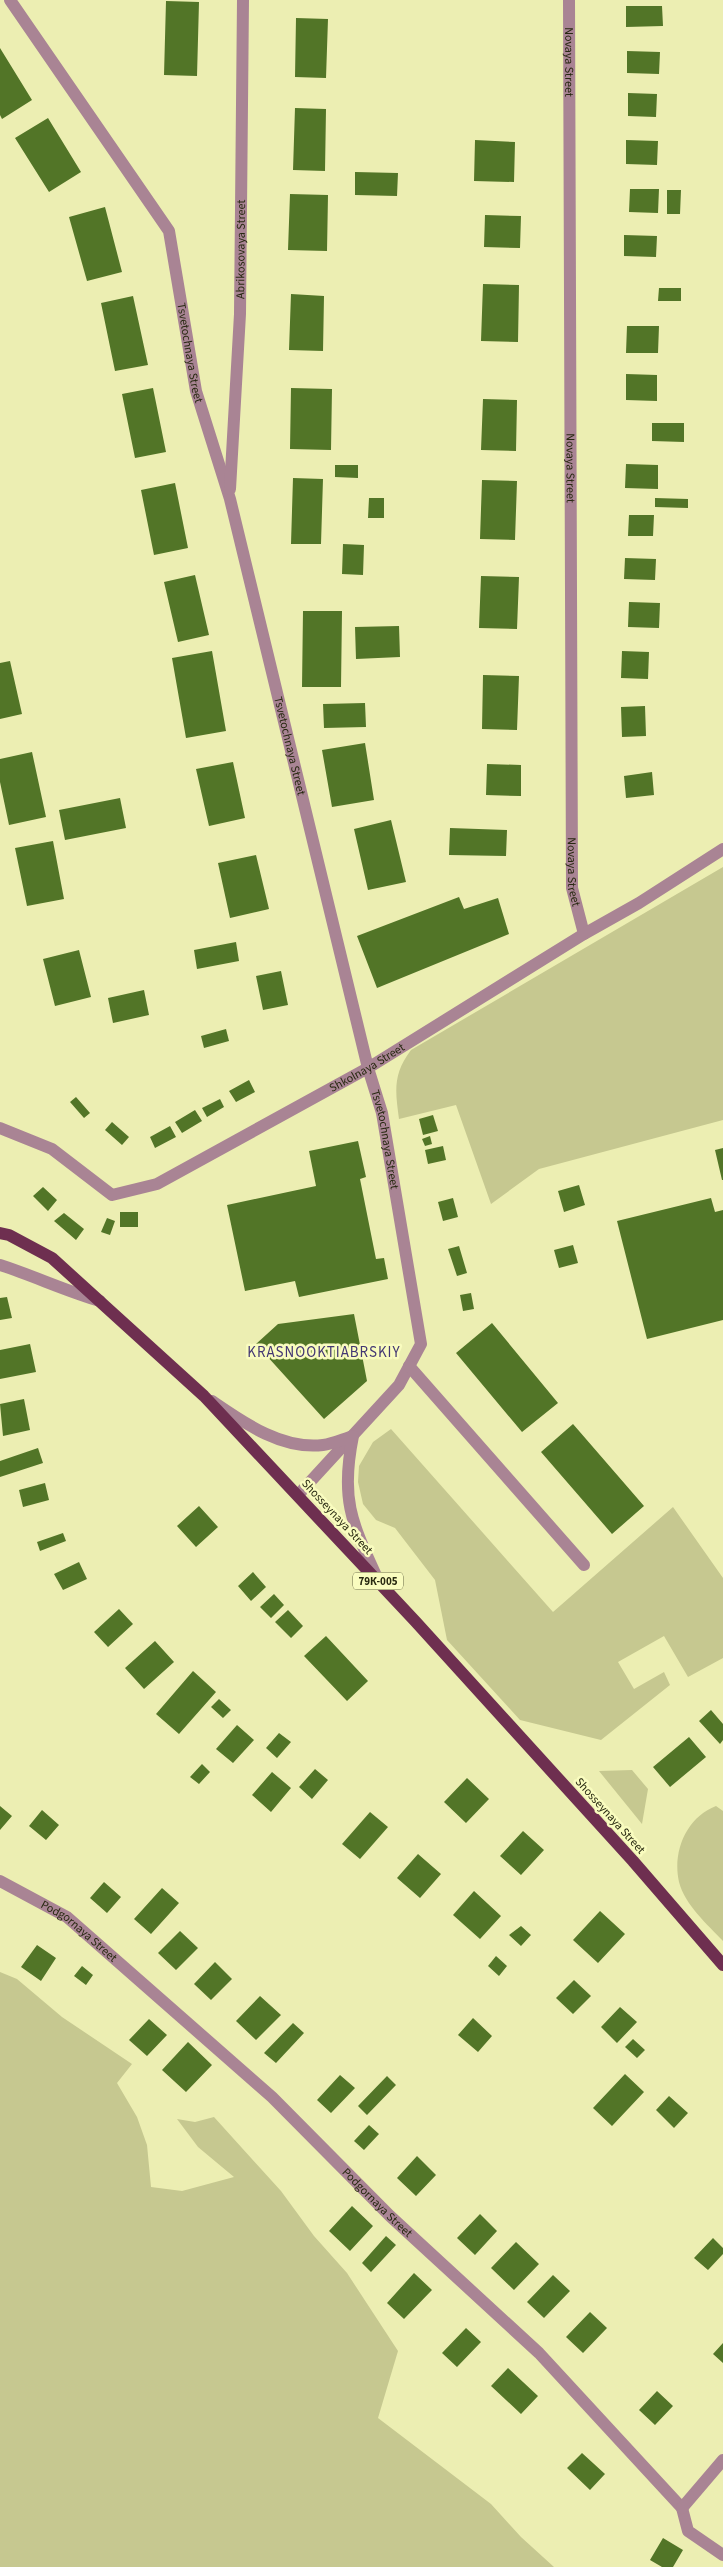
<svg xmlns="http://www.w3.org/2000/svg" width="723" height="2567" viewBox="0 0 723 2567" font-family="'Source Sans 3',sans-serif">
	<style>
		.green { fill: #c6c890 }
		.building { fill: #527527 }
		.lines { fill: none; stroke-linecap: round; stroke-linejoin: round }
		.minor { stroke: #a98494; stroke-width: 12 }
		.major { stroke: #6e2f50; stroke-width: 12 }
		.labels { text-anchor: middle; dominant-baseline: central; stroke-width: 5; stroke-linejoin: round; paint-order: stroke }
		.shield { fill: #f9fcbf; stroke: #676845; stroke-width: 1 }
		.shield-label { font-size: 11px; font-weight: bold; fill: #282911 }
		.street-label { font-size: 12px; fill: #282911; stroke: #f9fcbf }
		.quarter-label { font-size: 15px; letter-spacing: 1px; fill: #433773; stroke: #f9fcbf }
	</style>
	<rect width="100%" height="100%" fill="#eceeb2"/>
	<path class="green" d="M723,867V1120L539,1169L491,1204L456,1105L399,1119C395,1090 393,1074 411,1050Z
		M391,1429L553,1612L673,1507L723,1578V1658L688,1677L664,1636L618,1662L634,1689L664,1672L670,1685L601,1740L520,1720L447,1640L435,1580L395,1528L376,1520L363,1504L358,1482L359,1466L373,1442Z
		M632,1770L648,1789L642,1824L599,1771Z
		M716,1806L723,1811V1941C707,1924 685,1905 679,1882C672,1851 687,1817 716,1806Z
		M0,1972L17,1979L62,2017L132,2064L117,2083L137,2117L147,2145L151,2187L182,2191L234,2177L198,2147L177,2119L195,2122L214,2117L281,2191L314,2236L347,2273L398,2351L378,2418L491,2504L521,2537L554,2567H0Z"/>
	<path class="building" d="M166,1L199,2L197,76L164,75Z
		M626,6H662L663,26L626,27Z
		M296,18L328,19L326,78L295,77Z
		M0,48L32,100L2,119L0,115Z
		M627,51L660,52L659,74L627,73Z
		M628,93L657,94L656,117L628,116Z
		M295,108L326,109L325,171L293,170Z
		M48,118L81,172L49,192L15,138Z
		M475,140L515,142L514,182L474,181Z
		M626,140L658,141L657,165L626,164Z
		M355,172L398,173L397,196L355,195Z
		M630,189H659L658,213L629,212Z
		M667,190H681L680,214H667Z
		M290,194L328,195L327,251L288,250Z
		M105,207L122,272L87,281L69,217Z
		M485,215L521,216L520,248L484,247Z
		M624,235L657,236L656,257L624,256Z
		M483,284L519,285L518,342L481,341Z
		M659,288H681V301H658Z
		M291,294L324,296L323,351L289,350Z
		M133,296L148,365L115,371L101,303Z
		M627,326H659L658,353H626Z
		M626,374L657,375V401L626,400Z
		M153,388L166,452L135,458L122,394Z
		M291,388L332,389L331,450L290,449Z
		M483,399L517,400L516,451L481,450Z
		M652,423H684V442L652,441Z
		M626,464L658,465V489L625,488Z
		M335,465H358V478L335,477Z
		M293,478L323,479L321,544H291Z
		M482,480L517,481L515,540L480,539Z
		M175,483L188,548L154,555L141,490Z
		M369,498H384V518H368Z
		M655,498L688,499V508L655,507Z
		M629,515H654L653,536H628Z
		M343,544L364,545L363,575L342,574Z
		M625,558L656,559L655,580L624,579Z
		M195,575L209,635L178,642L164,582Z
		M481,576L519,577L517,629L479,628Z
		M629,602L660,603L659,628L628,627Z
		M303,611H342L341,687H302Z
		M399,626L400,657L356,659L355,627Z
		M212,651L226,731L186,738L172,658Z
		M622,651L649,652L648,679L621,678Z
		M10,661L22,714L0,719V663Z
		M483,675L519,676L517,730L482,729Z
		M365,703L366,727L324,728L323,704Z
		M645,706L646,736L622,737L621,707Z
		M365,743L374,800L332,807L322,750Z
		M32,752L46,817L9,825L0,782V759Z
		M233,762L245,818L209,826L196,769Z
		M487,764L521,765V796L486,795Z
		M652,772L654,795L626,798L624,776Z
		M120,798L126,828L65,840L59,810Z
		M391,820L406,882L368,890L354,829Z
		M450,828L507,830L506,856L449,855Z
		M53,841L64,899L27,906L15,848Z
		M256,855L269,909L230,918L218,863Z
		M459,897L464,909L498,898L509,934L377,988L357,936Z
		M236,942L239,961L197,969L194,950Z
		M79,950L91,997L55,1006L43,959Z
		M281,971L288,1005L263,1010L256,976Z
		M144,990L149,1015L113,1023L108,998Z
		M226,1029L229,1041L204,1048L201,1036Z
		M249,1080L255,1092L236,1102L229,1091Z
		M76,1097L90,1113L84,1118L70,1102Z
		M220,1099L224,1107L207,1117L202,1108Z
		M195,1110L202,1121L182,1133L175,1122Z
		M433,1115L438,1131L423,1135L419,1119Z
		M112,1122L129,1137L122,1145L105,1130Z
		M170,1126L176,1137L155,1148L150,1137Z
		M430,1136L432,1144L425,1146L422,1139Z
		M358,1141L366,1177L360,1179L376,1259L384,1258L388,1279L299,1297L295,1281L245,1291L227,1205L316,1186L309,1151Z
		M443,1146L446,1160L428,1164L425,1150Z
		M723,1148V1180H722L715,1150Z
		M579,1185L585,1205L564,1212L558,1191Z
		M43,1187L57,1200L48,1211L33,1196Z
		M453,1198L458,1217L443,1221L438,1202Z
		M711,1198L715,1212L723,1210V1320L647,1339L617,1221Z
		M120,1212H138V1227H120Z
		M64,1213L84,1229L76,1240L54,1221Z
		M107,1218L115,1221L110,1235L101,1232Z
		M573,1245L578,1263L559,1268L554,1250Z
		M459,1246L467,1273L457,1276L448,1249Z
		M471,1293L474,1309L463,1311L460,1295Z
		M7,1297L12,1318L0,1320V1298Z
		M354,1314L367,1381L324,1419L256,1344L278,1324Z
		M492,1323L558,1403L522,1432L456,1353Z
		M30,1344L36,1372L0,1379V1350Z
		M24,1399L30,1430L3,1436L0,1404Z
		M573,1424L644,1506L612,1534L541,1452Z
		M38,1448L43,1463L0,1477V1461Z
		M45,1483L49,1500L23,1507L19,1490Z
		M199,1506L218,1527L196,1547L177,1526Z
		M63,1533L66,1541L40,1551L37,1542Z
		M79,1562L87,1579L63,1590L54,1574Z
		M253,1572L266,1587L251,1601L238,1586Z
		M274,1594L284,1605L271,1618L260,1607Z
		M119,1609L133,1624L108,1647L94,1632Z
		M288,1610L303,1626L291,1638L275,1622Z
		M326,1636L368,1681L347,1701L304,1656Z
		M155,1641L174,1662L144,1689L125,1668Z
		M193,1671L216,1692L179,1734L156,1714Z
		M219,1699L231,1710L223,1718L211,1707Z
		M711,1710L723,1724V1740L720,1744L699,1721Z
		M237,1725L254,1740L233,1763L216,1749Z
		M279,1733L291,1742L277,1758L266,1748Z
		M689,1737L706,1757L670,1787L653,1767Z
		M202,1764L210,1772L199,1784L190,1777Z
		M315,1769L328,1780L312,1799L299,1787Z
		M272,1772L291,1788L271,1812L252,1795Z
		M467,1778L489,1799L466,1823L444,1802Z
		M0,1806L12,1816L0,1830Z
		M42,1810L59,1825L46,1840L29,1826Z
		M370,1812L388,1827L360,1859L342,1844Z
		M523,1831L544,1850L521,1875L500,1856Z
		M418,1854L441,1874L420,1898L397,1878Z
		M104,1882L121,1897L107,1913L90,1898Z
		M162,1888L179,1903L151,1934L134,1919Z
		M474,1891L501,1916L480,1939L453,1915Z
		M600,1911L625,1934L598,1963L573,1940Z
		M521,1926L531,1935L521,1946L509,1935Z
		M180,1931L198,1948L176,1970L158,1953Z
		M37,1945L56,1958L41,1981L21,1967Z
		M496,1956L507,1966L499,1976L488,1966Z
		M215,1962L232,1979L211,2000L194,1984Z
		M82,1966L93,1975L86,1985L74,1976Z
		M574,1980L591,1996L573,2014L556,1998Z
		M260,1996L281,2015L256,2040L236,2021Z
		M620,2007L637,2022L617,2043L601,2027Z
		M473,2018L492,2036L478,2052L458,2035Z
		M149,2019L167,2035L147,2056L129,2040Z
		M293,2023L304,2033L276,2063L264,2053Z
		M633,2039L645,2050L637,2058L625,2047Z
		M188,2042L212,2065L186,2092L162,2070Z
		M625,2074L644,2092L612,2126L593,2108Z
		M340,2075L355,2088L331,2113L317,2100Z
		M387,2076L396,2085L367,2115L358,2106Z
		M669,2096L688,2113L674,2128L656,2110Z
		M369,2125L379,2134L364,2150L354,2141Z
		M417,2156L436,2175L416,2196L397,2178Z
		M352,2206L373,2226L350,2251L329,2231Z
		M480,2214L497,2231L475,2255L457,2238Z
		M386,2236L396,2245L371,2272L362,2263Z
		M713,2238L723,2248V2254L708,2270L694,2258Z
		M516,2242L539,2264L514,2290L491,2268Z
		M414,2273L432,2290L404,2319L387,2303Z
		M553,2275L570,2291L544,2318L527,2302Z
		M590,2312L607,2328L583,2353L566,2337Z
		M466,2328L481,2342L457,2367L442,2353Z
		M723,2343V2363L713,2354Z
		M508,2368L538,2396L521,2414L491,2386Z
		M657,2391L673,2406L655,2425L639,2410Z
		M582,2453L605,2474L590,2490L567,2468Z
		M663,2538L683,2550L673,2567H662L650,2560Z"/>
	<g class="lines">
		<g class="minor">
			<path id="s1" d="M10,0L169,231L196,391L230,499L368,1068L382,1113L421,1344L399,1385L298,1495"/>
			<path id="s2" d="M569,0L572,888L584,934"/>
			<path id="s3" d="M230,489L240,314L243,0"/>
			<path id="s4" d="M0,1128L52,1149L112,1195L157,1184L368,1068L584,934L639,903L723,849"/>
			<path d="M0,1265C34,1276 66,1291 100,1301"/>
			<path d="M409,1366L584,1565"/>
			<path d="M212,1401C244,1423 282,1450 323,1445C333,1444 343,1439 353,1436C340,1500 352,1523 378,1580"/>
			<path id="s5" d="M0,1881L67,1917L272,2097L390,2216L539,2353L682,2508L688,2531L723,2555"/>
			<path d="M682,2508L723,2460"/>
		</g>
		<path class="major" d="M0,1233L9,1235L52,1258L204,1396L415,1621L633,1861L723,1965"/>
	</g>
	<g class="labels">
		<rect class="shield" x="353" y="1572.5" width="50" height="17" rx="4"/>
		<g class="shield-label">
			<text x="378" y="1581">79К-005</text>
		</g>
		<g class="street-label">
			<text stroke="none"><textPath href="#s2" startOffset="62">Novaya Street</textPath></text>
			<text stroke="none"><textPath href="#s3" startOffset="240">Abrikosovaya Street</textPath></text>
			<text stroke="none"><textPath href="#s1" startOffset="404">Tsvetochnaya Street</textPath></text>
			<text stroke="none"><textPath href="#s2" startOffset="468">Novaya Street</textPath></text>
			<text stroke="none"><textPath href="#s1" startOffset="810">Tsvetochnaya Street</textPath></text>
			<text stroke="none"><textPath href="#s2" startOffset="872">Novaya Street</textPath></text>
			<text stroke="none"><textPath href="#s4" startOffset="418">Shkolnaya Street</textPath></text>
			<text stroke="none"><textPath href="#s1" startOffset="1215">Tsvetochnaya Street</textPath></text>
			<text transform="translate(337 1517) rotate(47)">Shosseynaya Street</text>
			<text transform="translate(610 1816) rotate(48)">Shosseynaya Street</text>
			<text stroke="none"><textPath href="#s5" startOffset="94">Podgornaya Street</textPath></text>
			<text stroke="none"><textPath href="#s5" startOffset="498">Podgornaya Street</textPath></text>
		</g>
		<g class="quarter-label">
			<text x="324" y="1352">KRASNOOKTIABRSKIY</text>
		</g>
	</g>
</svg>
